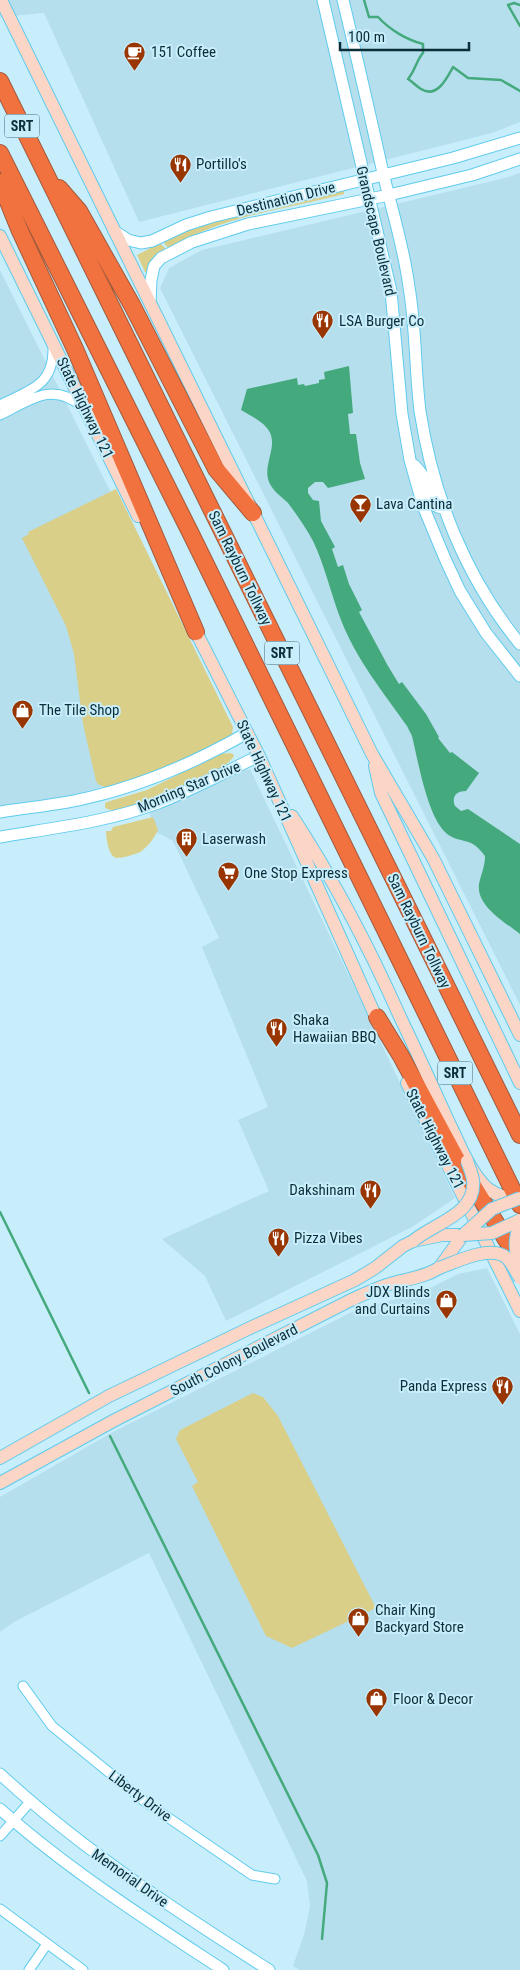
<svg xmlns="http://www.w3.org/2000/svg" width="520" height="1970" viewBox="0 0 520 1970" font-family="'Roboto Condensed',sans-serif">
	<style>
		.built { fill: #b5dfed }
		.green { fill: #d9cf88 }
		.water { fill: #44a97c }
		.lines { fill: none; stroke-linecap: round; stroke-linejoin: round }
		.stream { stroke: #44a97c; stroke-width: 2.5 }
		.minor-casing { stroke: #5fcbed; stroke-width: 11 }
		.tertiary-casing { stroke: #5fcbed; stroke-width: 13 }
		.secondary-casing { stroke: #5fcbed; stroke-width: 14 }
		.motorway-casing { stroke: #a05a3d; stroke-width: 18 }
		.minor { stroke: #fff; stroke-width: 9 }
		.tertiary { stroke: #fff; stroke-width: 11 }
		.secondary { stroke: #fbd5c5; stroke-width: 12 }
		.motorway { stroke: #f1723f; stroke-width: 16 }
		.secondary-bridge-casing { stroke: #5fcbed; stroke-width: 14; stroke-linecap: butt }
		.secondary-bridge { stroke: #fbd5c5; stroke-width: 12 }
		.labels { text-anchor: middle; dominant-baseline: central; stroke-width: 4; stroke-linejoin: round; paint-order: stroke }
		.shield { fill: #c8eefc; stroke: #446874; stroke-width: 1 }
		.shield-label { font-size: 14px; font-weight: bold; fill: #0b2e39 }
		.poi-label { font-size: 15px; fill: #0b2e39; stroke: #c8eefc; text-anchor: start }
		.street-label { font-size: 15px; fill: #0b2e39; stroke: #c8eefc }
	</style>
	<rect width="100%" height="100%" fill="#c8eefc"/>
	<path class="built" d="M0,0H520V122L492,133L139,222L44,13L0,17Z
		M520,173V1005L160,288L169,268L202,250L505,178Z
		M0,270L230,732L131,779L68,796L0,806Z
		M250,769L455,1198L412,1227L226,1321L205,1276L162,1239L269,1191L238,1120L268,1107L202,947L219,938L173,841L158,833L149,812L242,771Z
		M487,1268L520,1334V1970H300L293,1966L304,1935L310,1907L307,1881L149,1553L14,1622L0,1632V1497L111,1433L358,1309L420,1293L458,1274Z"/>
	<path class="green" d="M344,189V194C285,210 222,215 169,249L164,243L165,240L200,225Z
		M160,243L165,248L164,251L147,272H145L137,255Z
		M116,489L233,727L232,735L228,738L177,763L133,780L106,788L98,784L96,781L83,724L74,654L66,626L22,538L29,534L28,532Z
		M230,753L233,754L234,756C218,780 147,801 118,811H113L105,808V803L107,802L147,790L220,754Z
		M153,817L158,830C155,837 147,848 140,852C136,854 118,860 114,857C108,853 106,837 106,831H111L113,827Z
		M253,1393L263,1397L278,1416L376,1608L292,1648L266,1636L192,1486L198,1482L176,1439L180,1430Z"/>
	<path class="water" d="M349,366L353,413L348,414L350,434H356L360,463L365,479L328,488L323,482H315L308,488V493L313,500L319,501L321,521L335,547L332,549L338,567L343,565L349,584L362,610L359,612L388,666L399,684L402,682L426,714L439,737L438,738L450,753L452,752L479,773L466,791C457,791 451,796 455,806L461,811L468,809L520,844V934C505,922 476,906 479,884C481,874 485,867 485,856C481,851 477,846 471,843C461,839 452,840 444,831C427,813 418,761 412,736L407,726C383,692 356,659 341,620C331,594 325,566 313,541C306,528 297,515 288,503C282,497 274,492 270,484C260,465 282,444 266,427C260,420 249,415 241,410L247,389L297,378L298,385L304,384L305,386L319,383V380L325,379L324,372Z"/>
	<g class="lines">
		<path class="stream" d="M364,0L369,17H378C390,30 407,40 423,44V53C416,61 415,71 408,79C413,82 416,86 421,89C437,99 447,78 453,67L468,78L501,80L520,91
			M520,5L514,3L508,5L520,26
			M0,1212L89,1393
			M110,1436L318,1855L327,1883L322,1939"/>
		<defs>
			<path id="minor" d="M0,405C29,390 54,386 53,348
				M0,415C29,401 52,381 81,406
				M23,1686L52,1726L144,1801L252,1875L275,1879
				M0,1836L30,1802
				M0,1909L83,1970
				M29,1970L47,1944"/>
			<path id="tertiary" d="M323,0L391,291L402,414L410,460L423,506L446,561L460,591L486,633L520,676
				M343,0C357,58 370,115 383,173C392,210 404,248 409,287C416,328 415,370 420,411C433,495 465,577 520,644
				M114,231L128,240L141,243L152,241L186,225L211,217L453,158L520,138
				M150,303L151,280L154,266L161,258L192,242L248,224L389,195L472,175L520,159
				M414,465C418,469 422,473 424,478C429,490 428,508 444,508
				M0,812C30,807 61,805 91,797C146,784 198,761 247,733
				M0,837C53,828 107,822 158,803C192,790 225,772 259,756
				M0,1774C82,1850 175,1910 269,1970
				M0,1809C69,1870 147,1920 223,1970"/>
			<path id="secondary" d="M1,0L372,754L433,858L520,1035
				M0,236L138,516
				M193,626L259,756L379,1024
				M375,766L381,793L520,1083
				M292,816C334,880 370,949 401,1019C418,1054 434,1090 450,1125C460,1145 470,1172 486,1187C493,1194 504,1197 513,1200
				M407,1083L520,1311
				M0,1458L109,1396L252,1327L355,1280L375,1268L403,1246L413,1241L442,1235H463
				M0,1483L115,1420L351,1300C365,1294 378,1287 393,1283C408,1279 425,1277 439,1268L463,1235"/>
			<path id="motorway" d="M0,81L520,1135
				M0,153L192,536L520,1205
				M0,182L20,231L75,349L196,632
				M59,188L79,211L132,305L216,469L253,513
				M377,1017L401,1056L456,1158L520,1262"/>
		</defs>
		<use href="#minor" class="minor-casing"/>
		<use href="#tertiary" class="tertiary-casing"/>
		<use href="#secondary" class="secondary-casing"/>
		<use href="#motorway" class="motorway-casing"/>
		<use href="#minor" class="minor"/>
		<use href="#tertiary" class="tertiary"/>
		<use href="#secondary" class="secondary"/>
		<use href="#motorway" class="motorway"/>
		<defs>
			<path id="secondary-bridge" d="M520,1224C514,1238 514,1251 520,1265
				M463,1235L492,1209L520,1198
				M463,1235L492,1233L520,1220
				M413,1241C434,1223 477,1214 473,1180C472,1173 469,1167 467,1161
				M439,1268C456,1262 491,1244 507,1258C512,1263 516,1272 520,1278"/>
		</defs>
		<use href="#secondary-bridge" class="secondary-bridge-casing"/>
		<use href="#secondary-bridge" class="secondary-bridge"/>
	</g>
	<defs>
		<symbol id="cafe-pin" viewBox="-11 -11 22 30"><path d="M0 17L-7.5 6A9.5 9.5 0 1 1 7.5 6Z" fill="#983500" stroke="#c8eefc"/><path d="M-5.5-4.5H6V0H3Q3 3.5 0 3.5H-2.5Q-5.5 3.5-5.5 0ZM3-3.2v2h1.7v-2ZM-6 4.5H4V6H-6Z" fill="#fff"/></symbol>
		<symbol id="restaurant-pin" viewBox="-11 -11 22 30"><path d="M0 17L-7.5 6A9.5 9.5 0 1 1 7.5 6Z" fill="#983500" stroke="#c8eefc"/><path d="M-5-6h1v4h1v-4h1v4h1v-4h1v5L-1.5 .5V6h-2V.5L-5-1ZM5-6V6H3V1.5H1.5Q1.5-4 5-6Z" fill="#fff"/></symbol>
		<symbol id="bar-pin" viewBox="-11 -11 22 30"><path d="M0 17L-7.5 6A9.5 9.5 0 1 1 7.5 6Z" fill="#983500" stroke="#c8eefc"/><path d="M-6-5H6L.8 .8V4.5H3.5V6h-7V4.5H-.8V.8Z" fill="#fff"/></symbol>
		<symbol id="shop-pin" viewBox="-11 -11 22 30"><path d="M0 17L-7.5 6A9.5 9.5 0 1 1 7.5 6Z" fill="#983500" stroke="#c8eefc"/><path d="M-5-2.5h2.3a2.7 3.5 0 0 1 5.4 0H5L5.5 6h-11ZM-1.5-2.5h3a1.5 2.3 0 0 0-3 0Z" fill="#fff"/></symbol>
		<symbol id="building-pin" viewBox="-11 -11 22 30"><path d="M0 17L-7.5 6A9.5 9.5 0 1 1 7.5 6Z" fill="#983500" stroke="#c8eefc"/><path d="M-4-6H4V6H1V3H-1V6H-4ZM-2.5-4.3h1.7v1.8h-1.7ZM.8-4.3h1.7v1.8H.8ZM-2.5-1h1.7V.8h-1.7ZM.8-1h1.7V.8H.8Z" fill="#fff"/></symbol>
		<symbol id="supermarket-pin" viewBox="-11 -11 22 30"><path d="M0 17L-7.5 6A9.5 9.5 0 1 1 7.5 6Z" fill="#983500" stroke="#c8eefc"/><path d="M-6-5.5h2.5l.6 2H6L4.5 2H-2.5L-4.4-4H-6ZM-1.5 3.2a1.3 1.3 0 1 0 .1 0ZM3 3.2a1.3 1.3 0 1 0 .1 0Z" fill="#fff"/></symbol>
	</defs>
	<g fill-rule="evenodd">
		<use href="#cafe-pin" x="122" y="40" width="25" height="34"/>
		<use href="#restaurant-pin" x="168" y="152" width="25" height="34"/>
		<use href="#restaurant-pin" x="310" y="308" width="25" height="34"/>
		<use href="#bar-pin" x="348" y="492" width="25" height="34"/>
		<use href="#shop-pin" x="10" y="698" width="25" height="34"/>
		<use href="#building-pin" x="174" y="826" width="25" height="34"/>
		<use href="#supermarket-pin" x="216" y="860" width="25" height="34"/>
		<use href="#restaurant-pin" x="264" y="1016" width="25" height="34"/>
		<use href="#restaurant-pin" x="358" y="1178" width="25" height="34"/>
		<use href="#restaurant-pin" x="266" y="1226" width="25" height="34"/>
		<use href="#shop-pin" x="434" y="1288" width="25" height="34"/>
		<use href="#restaurant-pin" x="490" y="1374" width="25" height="34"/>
		<use href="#shop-pin" x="346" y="1606" width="25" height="34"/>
		<use href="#shop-pin" x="364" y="1686" width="25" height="34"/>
	</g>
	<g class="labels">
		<g class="shield">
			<rect x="4.5" y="114.5" width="35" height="23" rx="4"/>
			<rect x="264.5" y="641.5" width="35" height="23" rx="4"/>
			<rect x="437.5" y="1061.5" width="35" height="23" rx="4"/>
		</g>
		<g class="shield-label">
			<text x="22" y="126">SRT</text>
			<text x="282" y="653">SRT</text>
			<text x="455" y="1073">SRT</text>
		</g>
		<g class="poi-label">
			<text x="151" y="52">151 Coffee</text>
			<text x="196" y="164">Portillo's</text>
			<text x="339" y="321">LSA Burger Co</text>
			<text x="376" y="504">Lava Cantina</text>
			<text x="39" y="710">The Tile Shop</text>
			<text x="202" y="839">Laserwash</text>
			<text x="244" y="873">One Stop Express</text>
			<text x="293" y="1020">Shaka<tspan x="293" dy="17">Hawaiian BBQ</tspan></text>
			<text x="355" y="1190" text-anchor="end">Dakshinam</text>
			<text x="294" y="1238">Pizza Vibes</text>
			<text x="430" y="1292" text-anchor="end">JDX Blinds<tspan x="430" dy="17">and Curtains</tspan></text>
			<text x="487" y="1386" text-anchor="end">Panda Express</text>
			<text x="375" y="1610">Chair King<tspan x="375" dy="17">Backyard Store</tspan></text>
			<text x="393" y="1699">Floor &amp; Decor</text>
		</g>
		<g class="street-label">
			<text transform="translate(286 199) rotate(-14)">Destination Drive</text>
			<text transform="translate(376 231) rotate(77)">Grandscape Boulevard</text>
			<text transform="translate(85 408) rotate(64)">State Highway 121</text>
			<text transform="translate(240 568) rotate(64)">Sam Rayburn Tollway</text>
			<text transform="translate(264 771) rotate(65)">State Highway 121</text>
			<text transform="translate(189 787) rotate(-23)">Morning Star Drive</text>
			<text transform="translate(419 931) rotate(64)">Sam Rayburn Tollway</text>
			<text transform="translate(435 1139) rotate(63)">State Highway 121</text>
			<text transform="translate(234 1360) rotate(-27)">South Colony Boulevard</text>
			<text transform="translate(140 1796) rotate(37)">Liberty Drive</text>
			<text transform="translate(130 1878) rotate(35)">Memorial Drive</text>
		</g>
	</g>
	<path d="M340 42v8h129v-8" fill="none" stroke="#0b2e39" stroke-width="2.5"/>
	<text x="348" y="42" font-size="15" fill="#0b2e39" stroke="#c8eefc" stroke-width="4" paint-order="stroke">100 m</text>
</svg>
